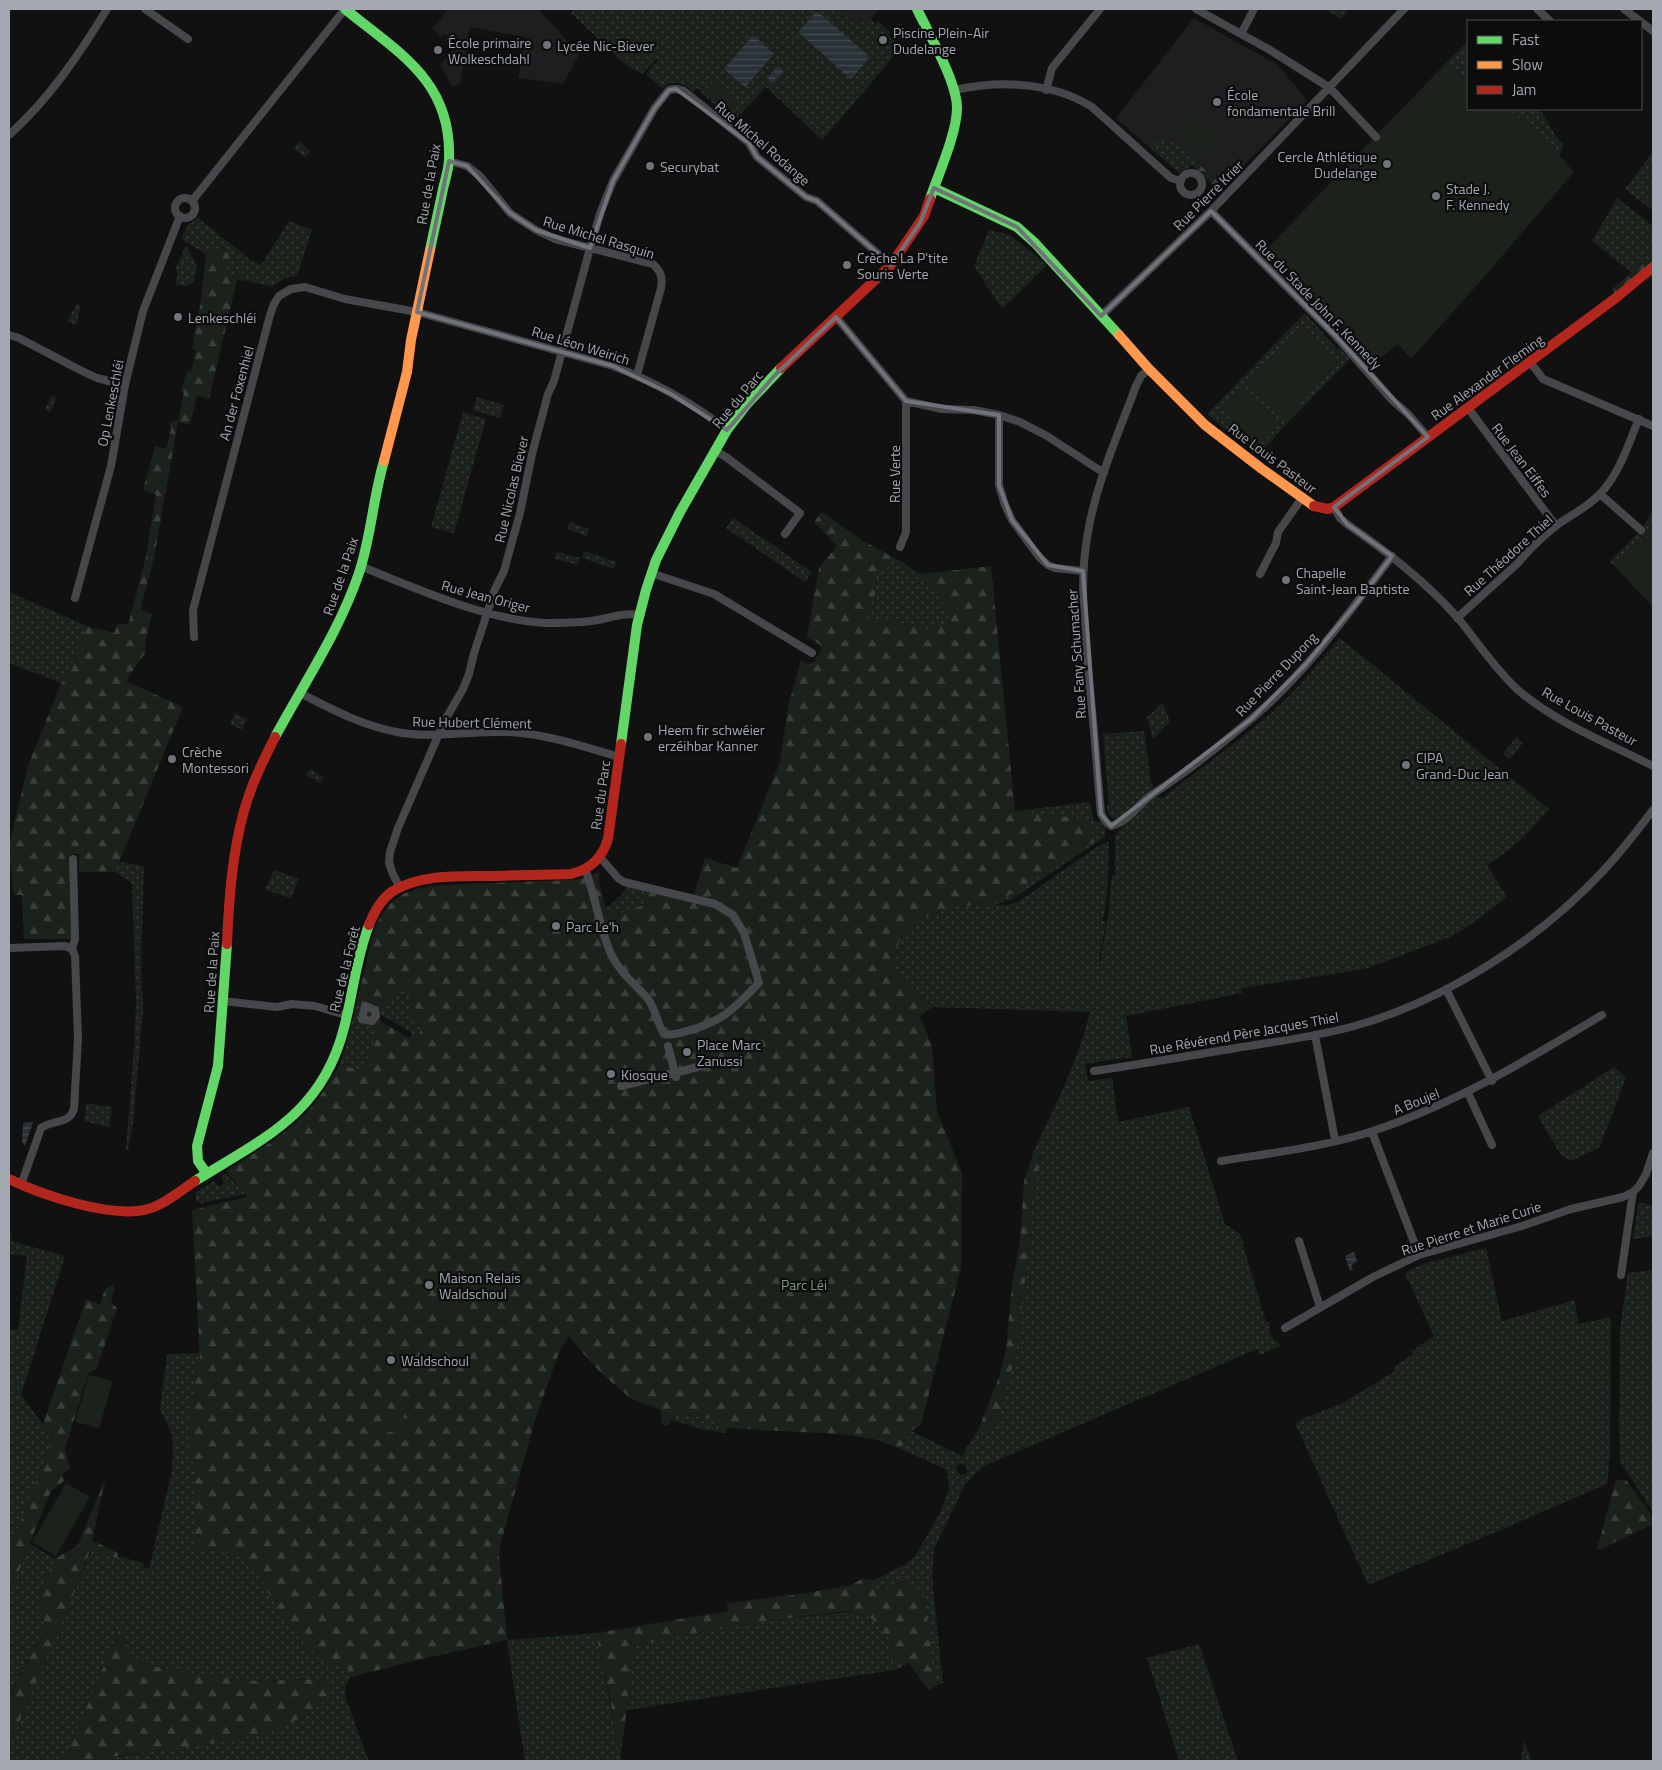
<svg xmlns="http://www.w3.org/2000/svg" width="1662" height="1770" viewBox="0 0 1662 1770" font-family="'Titillium Web',sans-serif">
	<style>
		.built { fill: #1e1e20 }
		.green { fill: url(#green-dots); fill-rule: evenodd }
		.forest { fill: url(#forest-firs) }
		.pitch { fill: #1b221c }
		.water { fill: url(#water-rules) }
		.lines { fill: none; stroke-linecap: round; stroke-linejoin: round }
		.street { stroke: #46474a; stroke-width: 8 }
		.fast { stroke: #63d668; stroke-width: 10 }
		.slow { stroke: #ff974d; stroke-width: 10 }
		.jam { stroke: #b3261e; stroke-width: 10 }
		.marked { fill: none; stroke: #70737a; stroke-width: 4; stroke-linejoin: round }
		.poi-dot { fill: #70737a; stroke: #0c0c0d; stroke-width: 2 }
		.labels { text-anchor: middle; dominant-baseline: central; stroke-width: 4.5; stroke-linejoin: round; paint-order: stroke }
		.poi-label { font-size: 14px; fill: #a3a8b2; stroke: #0c0c0d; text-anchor: start }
		.street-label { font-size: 14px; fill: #a3a8b2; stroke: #0c0c0d }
		.park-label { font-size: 14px; fill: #7b9c7b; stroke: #0c0c0d }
	</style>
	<defs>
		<pattern id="green-dots" width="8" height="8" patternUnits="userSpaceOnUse" patternTransform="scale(1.25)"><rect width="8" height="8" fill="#1b221c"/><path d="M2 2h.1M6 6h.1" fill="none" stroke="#393f3b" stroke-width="1.8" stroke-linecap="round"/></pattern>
		<pattern id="forest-firs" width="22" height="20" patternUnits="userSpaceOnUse" patternTransform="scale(1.25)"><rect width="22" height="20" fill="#1b221c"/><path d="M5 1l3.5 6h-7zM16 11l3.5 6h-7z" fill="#393f3b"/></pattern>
		<pattern id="water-rules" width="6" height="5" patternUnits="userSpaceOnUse" patternTransform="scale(1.25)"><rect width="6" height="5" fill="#293136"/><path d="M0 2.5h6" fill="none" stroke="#454c51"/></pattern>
	</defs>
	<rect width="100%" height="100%" fill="#111112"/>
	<path class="built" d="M448,9H541L540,11L561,33L562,36L580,53L563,84L518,78L525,37L470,27L460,83L452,87L440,65L455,47L445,40L448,36L444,34L441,37L432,29Z
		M838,9H879L871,18L873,22L870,19L868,22L855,24Z
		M1194,18L1278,65L1305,98V103L1223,187L1197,162L1179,173L1116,118Z"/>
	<path class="green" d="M575,9H838L855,24L859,20L862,23L865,19L868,21L870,19L876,24L878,21L890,32L888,35L900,45L893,52L895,55L822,140L766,87L733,122L697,88L693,92C686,84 679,82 668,83L664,88L660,87L646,74L658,60L657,58L642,74L627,66L571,13Z
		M1324,9H1348L1342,19Z
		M1468,41V81L1445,64Z
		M1508,109H1540L1556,137L1563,144L1560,156Z
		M1159,139C1175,138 1186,152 1197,162L1179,173L1148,146Z
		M299,141L310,151L305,157L293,148Z
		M1653,152V211L1625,189Z
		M1617,198L1653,226V255L1639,265L1632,273L1592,241Z
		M198,218L252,261L261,265L289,221L312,230L297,276L285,278L272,287L248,281L240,271L232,276L226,273V251L218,253L211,249L206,254L181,239L188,225Z
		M989,230L1010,235L1035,255L1046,266L1002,309L974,266Z
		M185,247H187L197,265L194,281L187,286L177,285L175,282L178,275L175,270Z
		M77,304L81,306L76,325L67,321Z
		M1305,313L1337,349L1339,348L1350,359L1286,424L1262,452L1257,455L1240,441L1242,438L1236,433L1233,436L1207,414Z
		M52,395L57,398L50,412L45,409Z
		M477,397L504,405L500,418L473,410Z
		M463,412L486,419L454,533L431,527Z
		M1653,511V537L1650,535L1616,568L1610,561L1641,530Z
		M733,518L812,572L805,582L726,528Z
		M570,522L589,529L586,536L567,529Z
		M584,551L616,562L614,569L582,558Z
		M557,552L580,558L578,565L555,559Z
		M891,556L903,563L942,600L950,624L927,636L919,627L895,622L879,621L852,624L866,612L877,584L874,572L886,569Z
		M9,592L87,626L67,678L61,683L9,663Z
		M1340,638L1549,809C1531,830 1512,850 1487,865L1507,897L1470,925L1450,937L1365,969L1242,988V993L1126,1016L1132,1057L1085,1064L1088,1081L1112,1078L1118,1122L1189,1107L1225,1224L1240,1234L1266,1322H1270C1268,1333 1272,1341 1282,1345L1260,1355L1257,1349L986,1465L975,1474L965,1485L934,1549L932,1577L943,1683L935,1686L904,1581L882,1590L876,1588L874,1580L906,1564L916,1555L940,1513L949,1489L947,1470L901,1449L911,1431L962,1456L980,1426L985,1438L1008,1381L1016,1352L1030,1242L1032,1199L1042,1155L1034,1150C1056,1105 1078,1061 1090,1012L933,1007L895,969L891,956L906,931L920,919L953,906L993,905L1087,819L1015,811L1090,802L1093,820L1101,822L1105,827V837L1012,899L995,905H1007L1018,902L1095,848L1109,841L1107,894L1103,921L1106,922L1099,960L1100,962L1110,906L1109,904L1112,876L1115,875V838L1117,833L1152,797L1163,798C1202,766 1245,738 1282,703C1303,683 1321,660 1340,638ZM964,1463L968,1470L966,1474L961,1475L957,1472L956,1467L959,1464Z
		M1163,703L1170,722L1153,739L1147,717Z
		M235,713L247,719L242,730L230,724Z
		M1144,731L1151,784L1154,785C1145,796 1109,841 1107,805H1109L1103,734Z
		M1516,737L1523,743L1510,759L1503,754Z
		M310,769L324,777L320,783L306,775Z
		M119,862L144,866L141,969L143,1009L133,1123L128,1149L126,1150L134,1049L136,1005L132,883L115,872Z
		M274,870L299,879L291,898L265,890Z
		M631,883L651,888L643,905L619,914L608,907L621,895Z
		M406,983L414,1026L421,1030L415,1042L410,1038L412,1033L380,1014L367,1068H338L345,1049L358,997L368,1000L372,1007L390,1001Z
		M1614,1067L1626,1077L1600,1147L1572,1161L1561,1155L1538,1116Z
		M86,1103L112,1107L109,1127L84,1121Z
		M225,1173L245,1194L201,1203L196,1201V1192L214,1181L219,1187L224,1183L221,1177Z
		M1639,1202L1653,1206V1236L1633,1239Z
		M9,1233H12L11,1241L65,1256L21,1395L53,1438L9,1551V1329L18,1330L27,1256L9,1254Z
		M1486,1248L1502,1321L1575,1300L1578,1324L1611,1317L1610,1454L1607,1484L1489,1535L1368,1585L1295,1423L1307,1417L1343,1403L1395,1371L1394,1367L1413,1354L1412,1351L1434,1336L1405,1273L1423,1264Z
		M1653,1270V1512L1620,1461L1619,1431L1620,1329L1628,1273Z
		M200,1353L198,1397L191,1393L187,1452L195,1466V1549L245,1554L255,1572L335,1664L344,1663L347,1667L350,1677L345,1688L346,1699L369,1761H95L116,1757L224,1741L275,1729L310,1713L328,1679L241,1681L157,1667L131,1657L121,1625L64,1761H9V1746L83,1572L91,1550L117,1558L118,1556L143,1563L144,1567L149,1569L172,1471L173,1446L172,1434L160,1410L167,1354Z
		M675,1414L717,1419L727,1428L725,1433L701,1429L672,1420Z
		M30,1544L55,1559L42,1586L39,1614L46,1625L10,1694L9,1695V1597Z
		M848,1612L870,1617L891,1640L894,1670L627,1710L634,1645L759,1622Z
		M596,1633L621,1761H525L507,1640Z
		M1199,1644L1238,1761H1179L1147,1658Z
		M1524,1741L1532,1761H1521Z"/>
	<path class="forest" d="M1197,162L1223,187L1219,191L1192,165Z
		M211,249C219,253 223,250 230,253L226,273L232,276L240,271L248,281L237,280L209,399L197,396L190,425L178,422L154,558L140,610L152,614L146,639L145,653L126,681L183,707L115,872H79V854L69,855L71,939H24L22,895H14L9,856V845L28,766L61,683L67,678L87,626L114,633L118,623L128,625L146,556L156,495L143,490L155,446L166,449L171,429L169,423L178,420L184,392L181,391L187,371L191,372L196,351L192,349L201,300L206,254Z
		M1653,255V276L1647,281L1643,276L1617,297L1612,289C1626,278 1638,265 1653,255Z
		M822,512L862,540L891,556L887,569L875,572C877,586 876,602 865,613C861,617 857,620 853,623L879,621L895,622L920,627L927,636L936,623L950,624L942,600L903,563L920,574L991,566L1015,811L1087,819L1095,841L993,905L953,906L920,919L906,931L891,956L895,969L933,1007L920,1016L932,1047L937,1111L962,1173L961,1268L921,1425L911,1431L901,1449L874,1439L839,1434L727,1428L717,1419L675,1414L668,1426L662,1424L661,1410L630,1398L601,1373L580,1350L569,1336L560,1350L536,1417L501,1542L499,1554L507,1640L426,1658L350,1677L347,1667L344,1663L335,1664L329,1668L304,1644L276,1605L245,1555L195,1549V1466L187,1452L191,1393L198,1396L192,1367L196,1361L200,1360L192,1210L247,1197L226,1171C252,1154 282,1138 304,1115C318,1102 328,1084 338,1068H367L378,1020L415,1041L421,1030L414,1026L406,984L390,1001L372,1008L368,1000L358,997L375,927L383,913L391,903L403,894L416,889L442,885L571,880L581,879L599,872V881L605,908L608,907L619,914L643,905L651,888L693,898L705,858L737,868L780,762L788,707L801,660L808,664L814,662L821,650L820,645L807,637L819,568L837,546L814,522Z
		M1034,1150L1042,1154L1032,1199L1030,1242L1016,1352L998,1423L985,1438L980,1426L999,1377L1006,1350L1012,1285L1020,1241L1024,1181Z
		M114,1284L115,1288L111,1300L117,1309L97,1368L88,1374L65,1449L70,1469L62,1475L65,1480L52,1491L48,1497L9,1597V1551L53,1438L43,1424L86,1299L100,1304L105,1289Z
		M106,1476L92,1540L118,1553L117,1558L90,1550L83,1572L9,1746V1695L11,1694L46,1625L39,1614L42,1586L55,1559L78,1545Z
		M1616,1480H1626L1653,1517V1524L1601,1549H1597Z
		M862,1579L874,1580L876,1588C898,1594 897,1569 924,1593L935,1686L929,1691L909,1663L894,1670L891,1640L870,1617L846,1611L752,1623L635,1645L620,1761L611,1705L596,1633L728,1611L727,1603L807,1593L851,1585Z
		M121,1625L131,1657L157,1667L241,1681L328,1679L333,1683L334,1690C296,1739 212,1743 154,1751C142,1753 129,1754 117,1756C109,1758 102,1761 94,1761C84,1762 74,1761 64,1761Z"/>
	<path class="pitch" d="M1445,64L1468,81V109H1508L1560,156L1574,172L1478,284L1411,359L1398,344L1376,362L1318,300L1266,250Z
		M715,79L737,98L728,109L706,90Z
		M1193,112L1220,137L1201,157L1174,132Z
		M1301,327L1339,364L1320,383L1282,346Z
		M1280,349L1318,385L1300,404L1303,407L1286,424L1245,384Z
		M1242,389L1279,424L1262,443L1224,408Z
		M1651,535L1653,537V607L1616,568Z
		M451,1287L463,1296L445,1320L433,1311Z
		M89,1375L113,1381L99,1428L75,1422Z
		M389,1414L417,1421L412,1438L384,1430Z
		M66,1483L90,1497L56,1556L32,1542Z"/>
	<path class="water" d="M817,11L870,57L851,79L798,32Z
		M753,35L774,54L745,87L724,69Z
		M776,67L782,68L783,72L780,76H776L775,82L771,83L769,81L768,77L771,74H774V70Z
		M33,1122L25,1146L22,1142L23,1123Z
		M1354,1252L1357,1261L1351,1266L1353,1269L1350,1271L1345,1256Z"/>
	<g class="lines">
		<path class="street" d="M145,9L188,39
			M1196,9L1270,50L1330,88L1376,137
			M1537,9L1550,21
			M1624,9L1653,31
			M1241,34L1254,9
			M955,90C999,80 1053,82 1092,107L1171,178L1181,181
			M1046,90L1052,68L1100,9
			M9,135C49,99 79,55 107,9
			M449,161L467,166L480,176L510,213L536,230L555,239L653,264C661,272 663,277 661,288L637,375
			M1180 184a11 11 0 1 1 22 0a11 11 0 1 1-22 0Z
			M175 208a10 10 0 1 1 20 0a10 10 0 1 1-20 0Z
			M192,201L345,9
			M1211,211L1335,335L1392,400L1409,415L1428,437
			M1101,316L1211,211L1404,9
			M836,317L906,401L942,409L974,410L999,415L1020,422L1047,436L1104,473
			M9,335L19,338L80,370L97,378L125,385
			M1530,362L1543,379L1653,426
			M1149,369L1141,376L1136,386C1118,435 1095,485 1087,538C1079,586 1085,633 1089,681C1094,725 1097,770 1101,814L1106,822L1111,826C1128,822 1137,806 1150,796C1156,791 1163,788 1169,783C1197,764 1224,742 1250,720C1305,674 1349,613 1392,556
			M1468,408L1556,526
			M999,415V485L1005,505L1012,520L1039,557L1048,565L1055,568L1083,571
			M714,450L726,457L800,513L785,534
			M1600,494L1641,530
			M1334,507L1340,518L1347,524C1387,552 1424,580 1457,617C1477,641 1494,668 1518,690C1556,723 1608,743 1653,766
			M900,547L906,532V401
			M360,566C415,588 486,620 545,623C560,623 576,623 591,621C608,619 622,612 639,615
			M651,573L714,594L812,653
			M1260,574L1276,543L1278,532L1302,498
			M75,598L111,466L125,385L143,311L180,216
			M1457,618L1518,563C1529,549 1543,536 1557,525C1571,515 1588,507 1600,494C1620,473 1628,444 1639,419
			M194,637L193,610L270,315L274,304L279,296L291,289L305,287L345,299L417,312L613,366C652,381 694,404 727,430
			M300,693C333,710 365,727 402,733C436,738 471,731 505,732C544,733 582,746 619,757
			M585,869C596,897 599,927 611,954C620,973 635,984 648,999C656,1010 657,1023 664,1034C673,1036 679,1033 687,1031C724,1021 733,1009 759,983L744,933L733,915L715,904L624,882L618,878L600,857
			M400,888L392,872L389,862L390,852L398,828L445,720L463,689L469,674L474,653L495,589L504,571L520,513L532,454L548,394L554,381L590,248L601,211L613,181L654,109L664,96L669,90L676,89L684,91L749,143L757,157L806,197L817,201L891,265
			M9,948L65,946L72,949L75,956L78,1039L74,1108C70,1125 53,1119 41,1128L21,1185
			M72,949L75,939L73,859
			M1446,989L1492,1081
			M223,1001L277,1007L292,1004L315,1006L346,1015
			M365,1006L375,1010L376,1016L372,1021L362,1019Z
			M1315,1035L1335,1140
			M668,1046L676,1077
			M1094,1071C1141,1064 1188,1056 1236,1048C1274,1042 1313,1037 1351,1027C1443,1002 1538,941 1603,871C1621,852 1637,831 1653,810
			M621,1086L718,1062
			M1468,1093L1492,1145
			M1372,1132L1419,1255
			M1221,1161C1271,1153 1324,1147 1373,1131C1457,1103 1527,1060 1602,1015
			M1299,1241L1320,1307
			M1621,1275L1633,1192
			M1285,1328L1373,1277L1419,1255L1522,1226L1571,1209L1623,1197L1633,1192L1639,1186L1646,1174L1653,1153"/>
		<path class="fast" d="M345,9C399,53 452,81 449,159C449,169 445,180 443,189C439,209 434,230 430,250
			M917,9C929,34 957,82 957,108C957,133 938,175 930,199
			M934,188L1017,227L1035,243L1119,335
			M275,737C304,683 339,632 359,573C371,537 373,498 384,461
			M621,744L637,625L646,590L656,560L680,512L727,430L747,404L781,368
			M207,1174L198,1161L197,1146L218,1066L227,944
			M195,1181C264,1138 322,1114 344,1028C353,994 356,958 369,925"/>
		<path class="slow" d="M1119,335L1149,369L1205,425L1262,469L1314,506
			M384,461L407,372L411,340L430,250"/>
		<path class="jam" d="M781,368L891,265L924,216L930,199
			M1314,506L1328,509L1334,507L1617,297L1653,267
			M369,925C374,912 381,899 393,891C421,874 459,876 491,876C517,875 544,875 571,874C591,869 602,858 608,839L621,744
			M227,944C229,899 232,854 244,811C251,785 263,761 275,737
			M9,1179C42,1195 112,1219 148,1209C165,1204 180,1191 195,1181"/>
	</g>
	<path class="marked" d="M676,89L749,143L757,157L806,197L817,201L891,265L920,223L934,188L1017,227L1101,316L1211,211L1335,335L1428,437L1334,507L1347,524L1392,556L1356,604L1306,664L1251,719L1111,826L1101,814L1083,571L1048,565L1012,520L999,485V415L906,401L836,317L775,375L727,430L671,394L613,366L417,312L449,161L467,166L510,213L536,230L590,248L613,181L654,109L669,90Z"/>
	<g class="poi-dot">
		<circle cx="883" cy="40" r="5"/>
		<circle cx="547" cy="45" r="5"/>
		<circle cx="438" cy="50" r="5"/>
		<circle cx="1217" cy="102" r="5"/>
		<circle cx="1387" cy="164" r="5"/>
		<circle cx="650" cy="166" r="5"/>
		<circle cx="1436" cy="196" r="5"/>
		<circle cx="847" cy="265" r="5"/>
		<circle cx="178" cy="317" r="5"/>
		<circle cx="1286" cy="580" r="5"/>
		<circle cx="648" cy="737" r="5"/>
		<circle cx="172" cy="759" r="5"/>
		<circle cx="1406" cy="765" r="5"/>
		<circle cx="556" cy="926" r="5"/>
		<circle cx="687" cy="1052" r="5"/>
		<circle cx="611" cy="1074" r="5"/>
		<circle cx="429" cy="1285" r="5"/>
		<circle cx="391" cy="1360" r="5"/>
	</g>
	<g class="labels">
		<g class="poi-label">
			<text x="893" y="32">Piscine Plein-Air<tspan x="893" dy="16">Dudelange</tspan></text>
			<text x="448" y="42">École primaire<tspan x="448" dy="16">Wolkeschdahl</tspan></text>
			<text x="557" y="45">Lycée Nic-Biever</text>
			<text x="1227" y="94">École<tspan x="1227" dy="16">fondamentale Brill</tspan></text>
			<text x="1377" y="156" text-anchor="end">Cercle Athlétique<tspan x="1377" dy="16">Dudelange</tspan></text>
			<text x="660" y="166">Securybat</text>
			<text x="1446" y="188">Stade J.<tspan x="1446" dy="16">F. Kennedy</tspan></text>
			<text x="857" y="257">Crèche La P'tite<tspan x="857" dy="16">Souris Verte</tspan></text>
			<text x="188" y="317">Lenkeschléi</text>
			<text x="1296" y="572">Chapelle<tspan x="1296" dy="16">Saint-Jean Baptiste</tspan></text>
			<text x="658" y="729">Heem fir schwéier<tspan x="658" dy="16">erzéihbar Kanner</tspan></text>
			<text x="182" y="751">Crèche<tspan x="182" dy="16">Montessori</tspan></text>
			<text x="1416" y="757">CIPA<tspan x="1416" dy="16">Grand-Duc Jean</tspan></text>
			<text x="566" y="926">Parc Le'h</text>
			<text x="697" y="1044">Place Marc<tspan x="697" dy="16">Zanussi</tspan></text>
			<text x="621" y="1074">Kiosque</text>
			<text x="439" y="1277">Maison Relais<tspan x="439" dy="16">Waldschoul</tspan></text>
			<text x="401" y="1360">Waldschoul</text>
		</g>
		<g class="street-label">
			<text transform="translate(763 143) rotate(41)">Rue Michel Rodange</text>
			<text transform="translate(428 184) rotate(-80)">Rue de la Paix</text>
			<text transform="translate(1208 195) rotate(-45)">Rue Pierre Krier</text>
			<text transform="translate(599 237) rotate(17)">Rue Michel Rasquin</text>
			<text transform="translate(1319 304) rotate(46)">Rue du Stade John F. Kennedy</text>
			<text transform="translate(581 345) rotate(17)">Rue Léon Weirich</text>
			<text transform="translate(1487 377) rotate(-36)">Rue Alexander Fleming</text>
			<text transform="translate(236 393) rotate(-75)">An der Foxenhiel</text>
			<text transform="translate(737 399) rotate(-50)">Rue du Parc</text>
			<text transform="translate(110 403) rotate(-79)">Op Lenkeschléi</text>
			<text transform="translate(1273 458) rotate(37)">Rue Louis Pasteur</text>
			<text transform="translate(1522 460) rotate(53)">Rue Jean Eiffes</text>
			<text transform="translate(894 474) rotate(-90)">Rue Verte</text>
			<text transform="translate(511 489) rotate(-77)">Rue Nicolas Biever</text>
			<text transform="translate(1508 555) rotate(-42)">Rue Théodore Thiel</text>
			<text transform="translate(340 576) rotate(-71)">Rue de la Paix</text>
			<text transform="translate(486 596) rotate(15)">Rue Jean Origer</text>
			<text transform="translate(1076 654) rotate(-94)">Rue Fany Schumacher</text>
			<text transform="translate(1276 674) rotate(-46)">Rue Pierre Dupong</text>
			<text transform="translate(1590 716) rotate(29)">Rue Louis Pasteur</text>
			<text transform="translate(472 722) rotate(1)">Rue Hubert Clément</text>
			<text transform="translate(600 795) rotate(-82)">Rue du Parc</text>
			<text transform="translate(344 969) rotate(-76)">Rue de la Forêt</text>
			<text transform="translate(211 972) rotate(-86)">Rue de la Paix</text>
			<text transform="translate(1244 1033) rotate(-10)">Rue Révérend Père Jacques Thiel</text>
			<text transform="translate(1416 1101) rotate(-22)">A Boujel</text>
			<text transform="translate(1471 1228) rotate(-18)">Rue Pierre et Marie Curie</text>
		</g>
		<g class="park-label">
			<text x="804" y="1284">Parc Léi</text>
		</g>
	</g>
	<rect width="1662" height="1770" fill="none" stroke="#a3a8b2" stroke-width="20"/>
	<rect x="1467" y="20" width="175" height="90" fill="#0c0c0d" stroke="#484a4f"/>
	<rect x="1477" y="36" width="25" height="8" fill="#63d668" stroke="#484a4f"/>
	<text x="1512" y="45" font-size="15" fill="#a3a8b2">Fast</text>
	<rect x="1477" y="61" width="25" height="8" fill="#ff974d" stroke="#484a4f"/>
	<text x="1512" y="70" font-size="15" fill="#a3a8b2">Slow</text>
	<rect x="1477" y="86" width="25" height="8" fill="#b3261e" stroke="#484a4f"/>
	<text x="1512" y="95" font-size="15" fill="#a3a8b2">Jam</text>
</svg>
